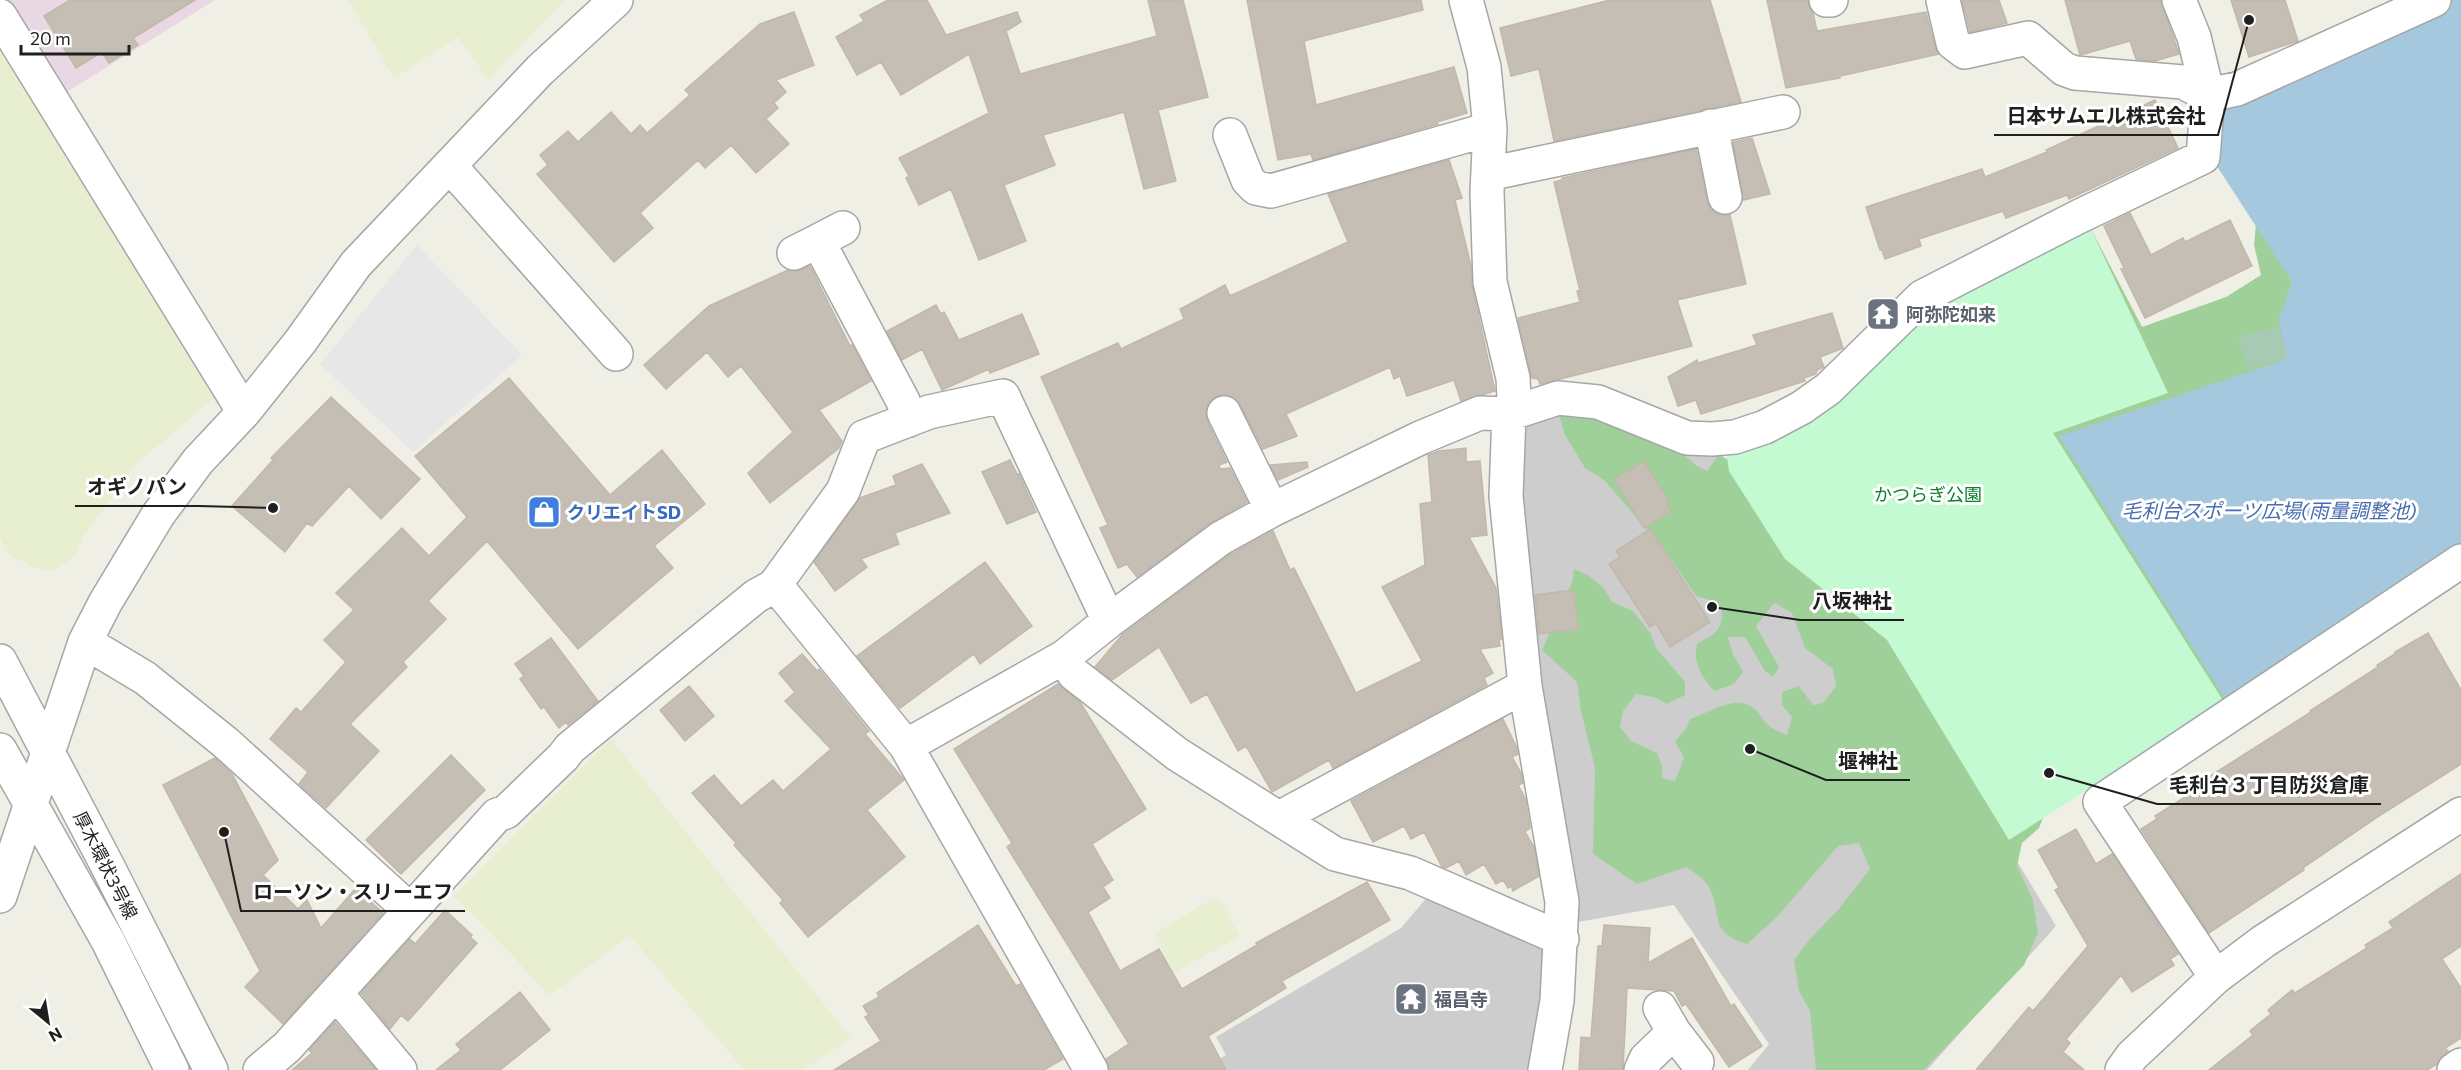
<svg xmlns="http://www.w3.org/2000/svg" width="2461" height="1070" viewBox="0 0 2461 1070" font-family="Commissioner,'Noto Sans JP',sans-serif">
	<style>
		.industrial { fill: #e9d8e3 }
		.religious { fill: #cdcdcd }
		.farmland { fill: #e8efd1 }
		.forest { fill: #a0d09a }
		.cemetery { fill: #a6cab2 }
		.park { fill: #c3fad1 }
		.parking { fill: #e7e7e7 }
		.water { fill: #a6c8de }
		.building { fill: #c5beb5; stroke: #c2b8a8; stroke-width: 1.5 }
		.lines { fill: none; stroke-linecap: round; stroke-linejoin: round }
		.minor-casing { stroke: #a6a6a6; stroke-width: 36 }
		.minor { stroke: #fff; stroke-width: 33 }
		.labels { text-anchor: middle; dominant-baseline: central; stroke-width: 6; stroke-linejoin: round; paint-order: stroke }
		.worship-label { font-size: 18px; font-weight: bold; fill: #5b616d; stroke: #fff; text-anchor: start }
		.park-label { font-size: 18px; fill: #0a8128; stroke: #fff }
		.shop-label { font-size: 18px; font-weight: bold; fill: #366cbe; stroke: #fff; text-anchor: start }
		.street-label { font-size: 18px; fill: #1f1f1f; stroke: #fff }
		.water-label { font-size: 20px; font-style: italic; fill: #4a6cb1; stroke: #fff }
		.leader { fill: none; stroke: #1f1f1f; stroke-width: 2 }
		.callout-dot { fill: #1f1f1f; stroke: #fff; stroke-width: 2 }
		.callout-label { font-size: 20px; text-anchor: middle; font-weight: bold; fill: #1f1f1f; stroke: #fff; stroke-width: 6; stroke-linejoin: round; paint-order: stroke }
	</style>
	<rect width="100%" height="100%" fill="#f0efe6"/>
	<path class="industrial" d="M0,0H215L59,97Z"/>
	<path class="religious" d="M1576,409L1722,448L1727,472L1886,643L2056,926L1927,1070H1748L1769,1044L1674,905L1578,922L1566,855L1515,494L1526,421Z
		M1429,895L1550,944L1533,1070H1200L1226,1055L1216,1037L1401,928Z"/>
	<path class="farmland" d="M348,0H565L488,80L458,37L394,78Z
		M0,40L219,394L135,465L84,536L74,557L54,571L36,568L9,555L0,538Z
		M611,739L851,1038L803,1070H744L630,936L550,995L454,896Z
		M1217,898L1221,901L1240,936L1174,973L1154,934L1210,900Z"/>
	<path class="forest" d="M2256,223L2330,265L2231,692L2199,718L2045,813L2039,828L2022,843L2017,866L2033,900L2038,933L2024,965L1924,1070H1816L1810,1011L1799,991L1794,960L1810,939L1838,910L1870,869L1859,843L1838,846L1778,916L1747,944C1709,933 1722,916 1710,889C1706,880 1694,872 1686,867L1637,884L1593,854L1595,768L1581,711L1577,682L1542,650L1572,582L1574,569L1588,575L1604,588L1612,602L1633,611L1651,634L1656,648L1685,682V695L1667,704L1654,697L1636,694L1623,711L1620,727L1631,741L1657,753L1662,766V778L1675,781L1684,758L1675,741L1686,729L1690,719C1710,713 1738,691 1757,711C1761,715 1763,720 1766,723C1771,729 1780,732 1787,735L1792,717L1782,705V692L1799,686L1813,705L1823,703L1836,686L1833,669L1805,648L1792,613L1774,603L1756,626L1779,667L1773,677L1765,671L1745,637H1728L1733,654L1743,672L1734,684L1714,691C1702,677 1692,662 1697,644C1717,632 1722,632 1722,608L1710,600L1696,596L1664,549L1604,480L1585,468L1565,435L1559,415L1572,411L1645,435L1677,449L1697,466L1707,471L1718,456L1731,460L2090,227L2142,327L2226,297L2261,275L2254,245Z"/>
	<path class="cemetery" d="M2283,325L2292,358L2247,369L2239,336Z"/>
	<path class="park" d="M2090,227L2168,393L2053,433L2224,702L2009,840L1887,640L1785,559L1729,471L1726,450L1929,305Z"/>
	<path class="parking" d="M417,245L522,355L413,452L320,364Z"/>
	<path class="water" d="M2452,0H2461V549L2226,700L2059,436L2287,359L2279,320L2292,282L2211,157L2219,110Z"/>
	<path class="building" d="M70,0H195L133,38L138,45L109,63L102,52L76,68L44,16Z
		M888,0H927L946,35L1017,12L1021,22L1006,31L1020,74L1157,36L1148,0H1183L1208,97L1158,110L1176,181L1144,189L1124,112L1043,135L1055,165L1004,185L1026,241L979,260L951,189L919,205L906,178L909,176L899,158L989,113L969,54L901,95L881,62L857,75L836,37L864,21L860,15Z
		M1247,0H1421L1423,10L1304,41L1316,105L1454,67L1467,113L1437,122L1438,124L1313,160L1311,154L1278,160Z
		M1610,0H1710L1741,102L1554,141L1539,69L1511,76L1500,28Z
		M1767,0H1807L1813,13L1817,31L1926,12L1935,47L1939,54L1840,76V78L1786,88Z
		M1962,0H1999L2007,23L1970,32Z
		M2065,0H2161L2179,54L2155,61L2136,59L2130,41L2080,55Z
		M2231,0H2285L2298,41L2249,57Z
		M794,12L814,65L776,80L786,92L774,103L778,108L766,119L789,144L756,173L731,145L705,168L698,160L640,213L653,228L614,262L537,174L548,165L540,155L568,131L578,142L611,112L631,134L640,125L647,133L690,95L685,90L760,24Z
		M2155,100L2178,148L2069,199L2067,195L2006,218L2003,211L1919,239L1921,246L1885,259L1882,250H1880L1866,207L1982,169L1985,177L2047,152L2046,150Z
		M1752,138L1770,194L1743,200L1733,142Z
		M1696,149L1707,201L1711,209L1720,215H1730L1746,284L1677,300L1692,346L1540,384L1538,379L1532,378L1518,318L1580,302L1577,291H1580L1554,182L1562,180V178Z
		M1449,160L1462,198L1455,200L1471,266L1472,286L1495,391L1461,401L1454,380L1407,396L1400,376L1394,379L1390,367L1286,414L1297,436L1263,449L1240,404L1235,398L1226,394L1216,396L1208,403L1205,412L1207,421L1227,462L1219,465L1220,469L1230,468L1247,502L1210,523L1137,577L1127,564L1118,568L1100,528L1108,525L1041,377L1118,343L1121,349L1184,319L1180,309L1225,285L1230,296L1348,242L1328,194Z
		M2130,213L2151,255L2183,238L2185,242L2230,220L2252,266L2145,318L2121,269L2124,268L2104,226Z
		M810,266L850,346L852,345L871,381L819,410L842,441L839,448L770,503L748,473L793,432L741,366L728,377L707,352L666,389L644,365L709,306L788,270L793,272Z
		M936,305L941,314L944,312L959,340L1022,314L1039,354L990,373L989,369L942,390L922,349L902,360L887,331Z
		M1832,313L1843,348L1820,357L1824,367L1817,370L1816,374L1804,378L1805,381L1701,414L1696,400L1678,406L1668,377L1697,360L1698,363L1757,345L1753,335Z
		M509,378L610,495L662,450L705,504L654,546L673,568L578,649L487,541L428,601L446,619L403,662L407,667L350,724L379,751L326,808L299,784L308,772L270,739L296,708L301,712L346,662L324,640L354,610L336,593L402,528L429,556L467,517L415,456Z
		M331,397L420,479L381,519L349,486L312,526L307,523L285,552L232,506L273,460L271,458Z
		M1466,448V462L1480,461L1487,535L1469,537L1496,588L1502,639L1499,640L1500,646L1480,649L1493,673L1484,678L1487,685L1333,768L1329,760L1272,792L1246,746L1238,751L1207,694L1191,703L1159,647L1112,680L1095,667L1122,635L1231,554L1273,531L1290,570L1294,568L1356,693L1422,661L1382,587L1425,565L1420,504L1432,502L1428,455L1439,451Z
		M1010,460L1017,474H1019L1036,512L1007,524L982,472Z
		M1644,461L1669,501L1666,503L1671,512L1644,528L1614,479Z
		M1307,462L1308,467L1278,480L1270,465Z
		M922,464L950,513L895,533L899,544L861,559L867,567L835,591L814,562L860,498L896,485L893,476Z
		M1650,529L1710,622L1670,647L1656,623L1650,627L1609,564L1620,557L1616,551Z
		M985,562L1032,626L980,664L974,654L900,708L857,656Z
		M1573,590L1579,629L1539,634L1535,595Z
		M2428,633L2461,690V764L2379,816L2303,868L2304,870L2209,933L2141,829L2157,819L2155,816L2209,782L2207,778L2311,712L2310,711L2378,667L2377,665L2395,654V652Z
		M551,638L598,701L568,725L566,722L559,728L544,707L541,709L520,679L524,676L515,664Z
		M802,654L817,671L819,669L869,731L865,734L904,780L867,810L905,857L808,937L780,903L783,900L734,845L736,843L692,793L714,775L741,806L773,780L783,791L831,749L785,701L795,692L779,673Z
		M1058,684L1080,702L1146,809L1092,844L1113,880L1103,887L1110,898L1088,912L1120,971L1159,949L1182,989L1257,945L1256,943L1367,882L1390,920L1282,981L1286,988L1208,1036L1226,1070H1110L1106,1059L1129,1044L1007,847L1012,843L954,749Z
		M689,686L714,716L685,741L660,710Z
		M1503,719L1516,746L1518,754L1512,757L1521,773L1523,783L1518,785L1525,798L1530,828L1525,832L1534,847L1539,876L1513,891L1511,886L1508,888L1503,880L1496,884L1484,864L1466,875L1459,861L1446,868L1442,867L1424,832L1411,839L1404,826L1373,842L1351,801Z
		M451,755L485,790L401,874L366,840Z
		M215,758L232,774L278,860L263,875L298,909L307,900L321,928L356,888L383,913L283,1024L245,987L260,971L163,785Z
		M2076,829L2096,864L2112,854L2178,954L2170,959L2174,965L2132,992L2121,975L2066,1039L2070,1043L2063,1052L2084,1070H1976L2029,1007L2033,1011L2088,946L2055,890L2059,888L2038,850Z
		M2461,874V946L2442,959L2461,988V1038L2445,1048L2448,1051L2437,1064L2427,1070H2209L2253,1035L2250,1031L2271,1014L2268,1010L2292,990L2295,993L2367,948L2365,945L2393,928L2389,922Z
		M445,910L472,935L470,937L477,943L408,1021L401,1015L390,1029L361,993L410,939L415,944Z
		M978,925L1016,986L1020,984L1063,1059L1044,1070H834L881,1041L865,1017L869,1015L863,1006L879,997L877,993Z
		M1604,925L1650,928L1648,963L1692,938L1731,1006L1734,1004L1762,1046L1729,1067L1686,1004L1682,1006L1674,991L1627,988L1623,1069L1579,1070L1581,1037L1591,1038L1598,946H1602Z
		M520,992L550,1030L500,1070H436L461,1050L456,1044Z
		M335,1022L376,1070H292L312,1053L309,1050Z"/>
	<g class="lines">
		<defs>
			<path id="minor" d="M1466,0L1484,67L1490,129L1487,192L1490,282L1513,378L1514,399L1509,414L1506,496L1525,686L1562,902L1557,1001L1545,1070
				M1826,0H1831
				M1943,0L1953,43L1965,52L2028,38L2064,69L2075,73L2183,82L2208,95L2237,89L2434,0
				M0,16L244,412
				M1711,126L1725,197
				M1230,135L1248,180L1256,188L1271,191L1490,129
				M450,166L616,354
				M1488,174L1783,112
				M818,241L843,228
				M794,253L818,241L903,401L909,420
				M1224,413L1272,510
				M774,586L843,491L864,437L929,412L1003,396L1109,621
				M85,642L145,678L226,743L410,910
				M1064,657L1074,674L1177,754L1335,854L1410,873L1562,939
				M0,661L106,863L211,1070
				M906,746L1091,1070
				M0,750L108,941L172,1070
				M1279,818L1525,686
				M0,896L85,642L105,603L158,515L198,461L244,412L300,342L356,264L540,70L616,0
				M2216,977L2100,802L2461,561
				M336,993L400,1070
				M1674,1032L1697,1062
				M260,1070L287,1047L497,815L506,812L563,757L570,748L756,596L774,586L783,594L906,746L1064,657L1109,621L1221,538L1272,510L1420,438L1480,413L1509,414L1558,398L1598,402L1687,438L1712,439L1735,437L1765,427L1801,408L1828,389L1922,297L2078,217L2203,157L2208,95L2194,37L2179,0
				M1641,1070L1646,1059L1674,1032L1660,1008
				M2122,1070L2132,1056L2216,977L2264,941L2461,814
				M2454,1070L2461,1065"/>
		</defs>
		<use href="#minor" class="minor-casing"/>
		<use href="#minor" class="minor"/>
	</g>
	<defs>
		<symbol id="temple-square" viewBox="-11 -11 22 22"><rect x="-9" y="-9" width="18" height="18" rx="4" fill="#6b7280" stroke="#fff"/><path d="M0-6L5-2H3V0L6.5 2.5H4V6H1.5V3h-3V6H-4V2.5H-6.5L-3 0V-2H-5Z" fill="#fff"/></symbol>
		<symbol id="shop-square" viewBox="-11 -11 22 22"><rect x="-9" y="-9" width="18" height="18" rx="4" fill="#3f7fe0" stroke="#fff"/><path d="M-5-2.5h2.3a2.7 3.5 0 0 1 5.4 0H5L5.5 6h-11ZM-1.5-2.5h3a1.5 2.3 0 0 0-3 0Z" fill="#fff"/></symbol>
	</defs>
	<g fill-rule="evenodd">
		<use href="#temple-square" x="1864" y="295" width="38" height="38"/>
		<use href="#shop-square" x="525" y="493" width="38" height="38"/>
		<use href="#temple-square" x="1392" y="980" width="38" height="38"/>
	</g>
	<g class="labels">
		<g class="worship-label">
			<text x="1906" y="314">阿弥陀如来</text>
			<text x="1434" y="999">福昌寺</text>
		</g>
		<g class="park-label">
			<text x="1928" y="494">かつらぎ公園</text>
		</g>
		<g class="shop-label">
			<text x="567" y="512">クリエイトSD</text>
		</g>
		<g class="street-label">
			<text transform="translate(106 865) rotate(63)">厚木環状3号線</text>
		</g>
		<g class="water-label">
			<text x="2269" y="510">毛利台スポーツ広場(雨量調整池)</text>
		</g>
	</g>
	<path class="leader" d="M2249 20L2218 135H1994M273 508L199 506H75M1712 607L1800 620H1904M1750 749L1826 780H1910M2049 773L2157 804H2381M224 832L241 911H465"/>
	<g class="callout-dot">
		<circle cx="2249" cy="20" r="6"/>
		<circle cx="273" cy="508" r="6"/>
		<circle cx="1712" cy="607" r="6"/>
		<circle cx="1750" cy="749" r="6"/>
		<circle cx="2049" cy="773" r="6"/>
		<circle cx="224" cy="832" r="6"/>
	</g>
	<g class="callout-label">
		<text x="2106" y="123">日本サムエル株式会社</text>
		<text x="137" y="494">オギノパン</text>
		<text x="1852" y="608">八坂神社</text>
		<text x="1868" y="768">堰神社</text>
		<text x="2269" y="792">毛利台３丁目防災倉庫</text>
		<text x="353" y="899">ローソン・スリーエフ</text>
	</g>
	<g transform="translate(48 1022) rotate(150)" stroke="#ffffff" stroke-width="4.5" paint-order="stroke">
	<path d="M0-4.5L10 22L0 15L-10 22Z" fill="#1f1f1f"/>
	<text y="-9" font-size="16" font-weight="bold" text-anchor="middle" fill="#1f1f1f">N</text>
	</g>
	<path d="M21 45v9h108v-9" fill="none" stroke="#1f1f1f" stroke-width="3"/>
	<text x="30" y="45" font-size="18" fill="#1f1f1f" stroke="#ffffff" stroke-width="4.5" paint-order="stroke">20 m</text>
</svg>
